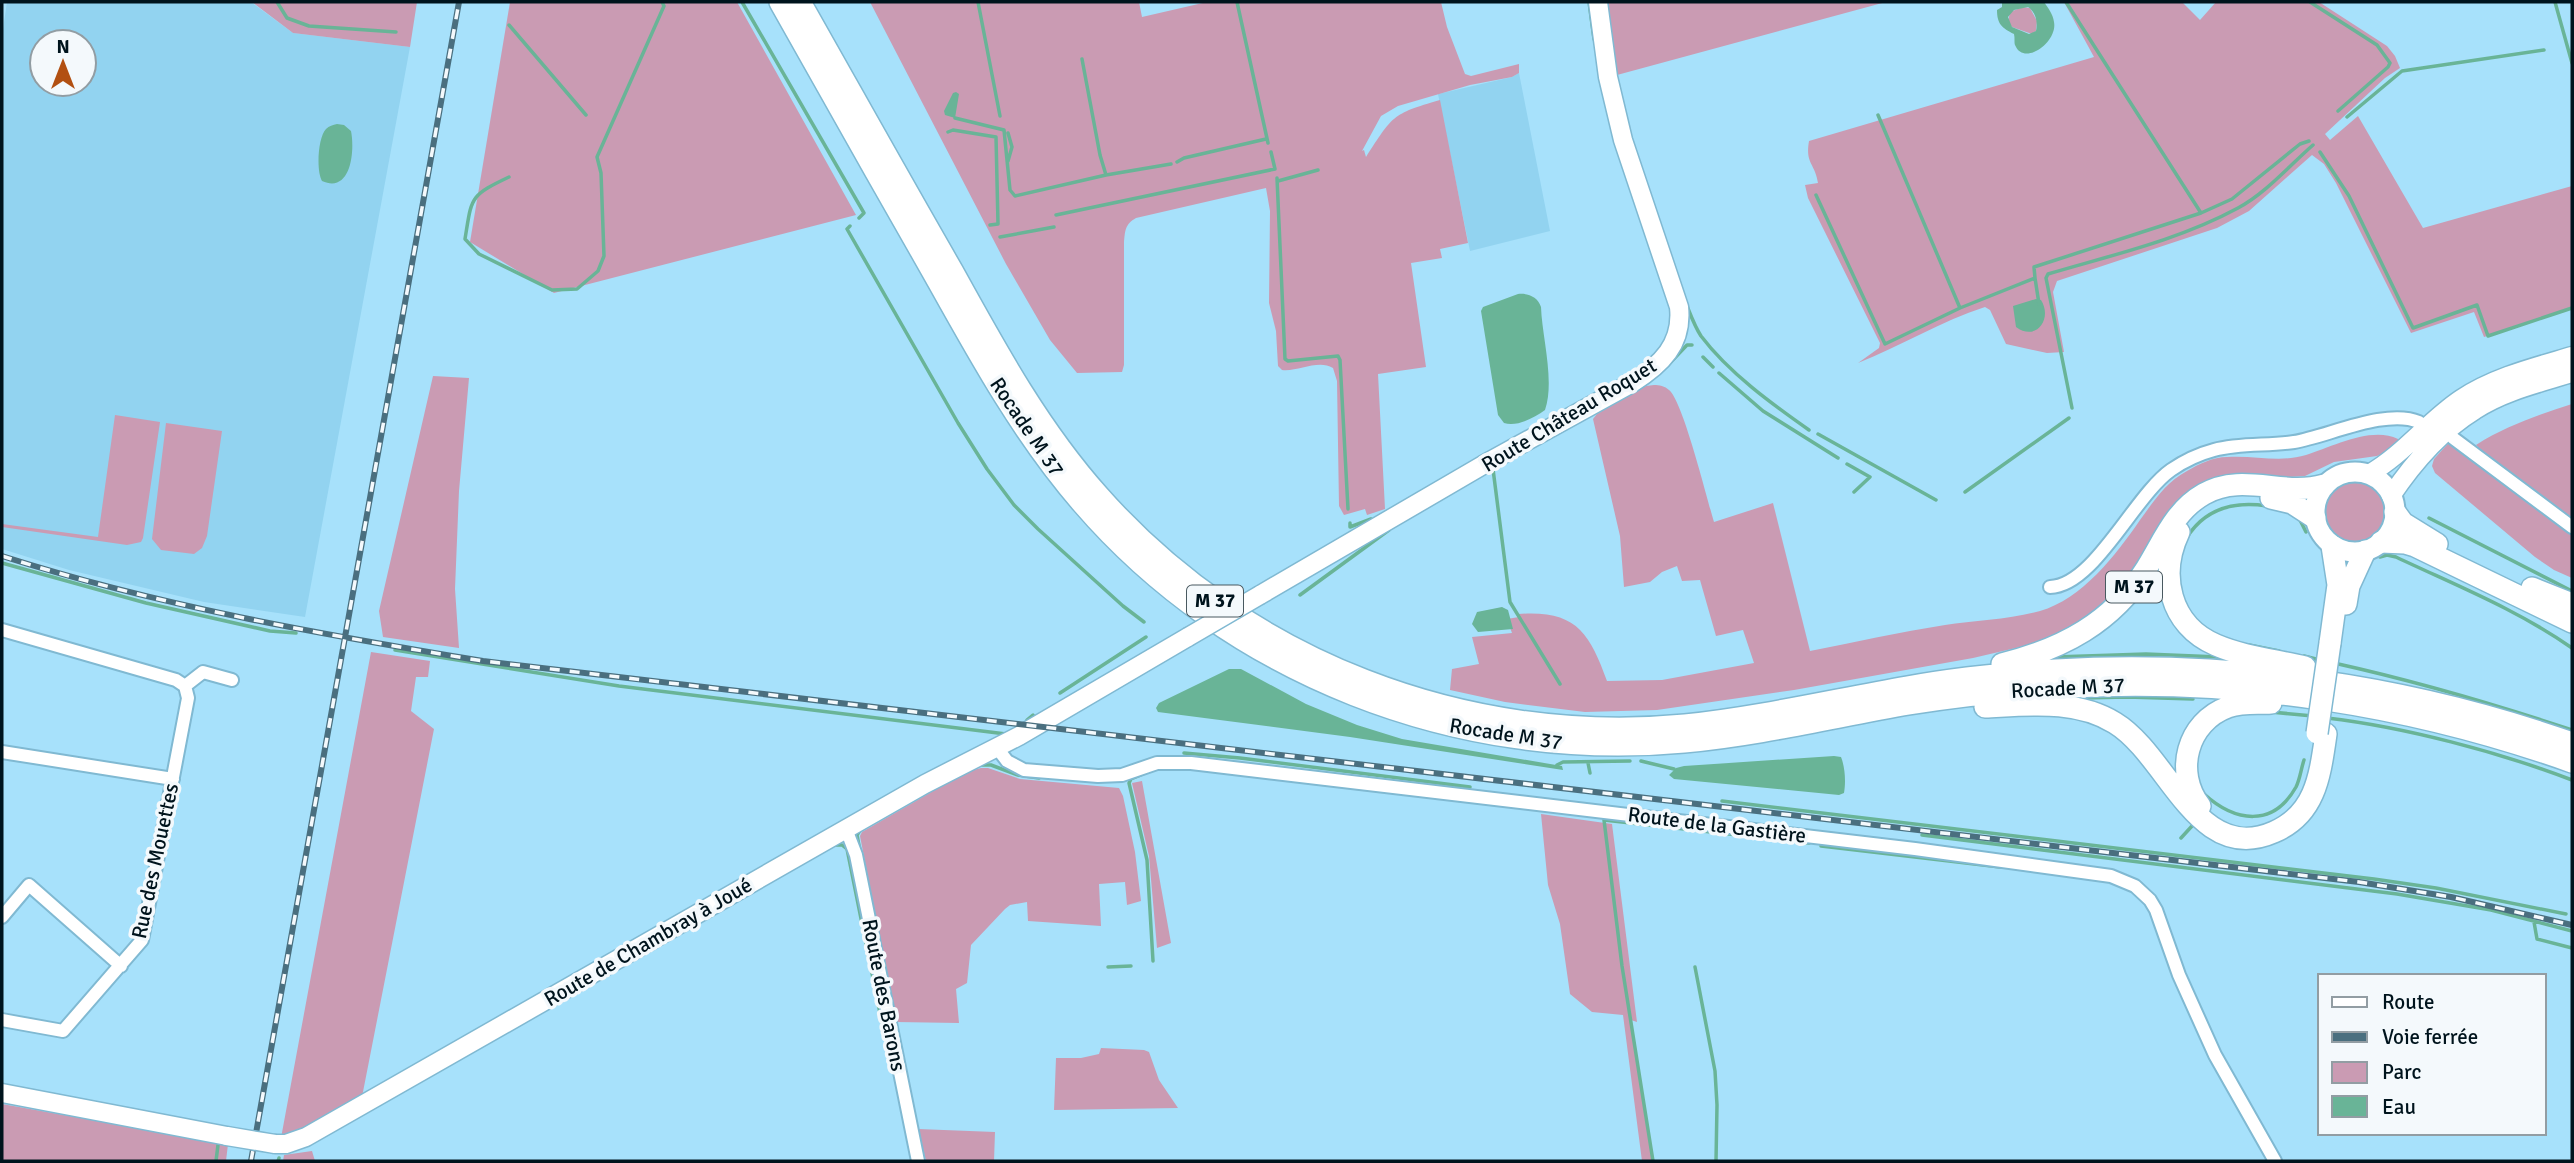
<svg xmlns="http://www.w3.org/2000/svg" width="2574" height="1163" viewBox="0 0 2574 1163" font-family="Signika,sans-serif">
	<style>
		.built { fill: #92d3f0; fill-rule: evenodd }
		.green { fill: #ca9bb3 }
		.water { fill: #69b497; fill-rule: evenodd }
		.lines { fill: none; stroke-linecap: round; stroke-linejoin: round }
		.stream { stroke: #69b497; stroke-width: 3.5 }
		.street-casing { stroke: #80b9d2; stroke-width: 16 }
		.secondary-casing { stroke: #80b9d2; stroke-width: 21 }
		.primary-casing { stroke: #80b9d2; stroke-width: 23 }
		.highway-casing { stroke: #80b9d2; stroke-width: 24 }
		.street { stroke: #fff; stroke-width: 12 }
		.secondary { stroke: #fff; stroke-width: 18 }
		.primary { stroke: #fff; stroke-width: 19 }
		.highway { stroke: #fff; stroke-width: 21 }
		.rail-casing { stroke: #4a6f7f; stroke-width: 6 }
		.rail { stroke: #f4f9fc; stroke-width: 3.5; stroke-dasharray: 10; stroke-linecap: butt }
		.secondary-bridge-casing { stroke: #80b9d2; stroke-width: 21; stroke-linecap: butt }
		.highway-bridge-casing { stroke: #80b9d2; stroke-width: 24; stroke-linecap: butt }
		.secondary-bridge { stroke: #fff; stroke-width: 18 }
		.highway-bridge { stroke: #fff; stroke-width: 21 }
		.labels { text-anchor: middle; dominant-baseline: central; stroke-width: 7; stroke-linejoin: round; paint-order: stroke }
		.shield { fill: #f4f9fc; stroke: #495960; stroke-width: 2 }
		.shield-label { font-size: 19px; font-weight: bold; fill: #00141d }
		.street-label { font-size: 21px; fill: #00141d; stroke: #f4f9fc }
	</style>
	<rect width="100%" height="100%" fill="#a7e1fb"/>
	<path class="built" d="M7,2H251L293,33L410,47L305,617L204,602L69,570L2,549V36ZM42,42H84V84H42Z
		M1519,73L1550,231L1470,251L1438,94L1512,77Z"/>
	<path class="green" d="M252,2H417L410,47L293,33Z
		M510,2H737L856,215L554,293L470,242Z
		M870,2H1139L1142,17L1207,2H1441L1447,27L1465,74L1471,76L1519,64V73L1512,77L1470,85L1398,106L1381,116L1362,151L1364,150L1366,157C1393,116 1391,114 1440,100L1468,243L1440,249L1442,258L1411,263L1426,367L1378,374L1385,509L1367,515L1365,509L1344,515L1339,506L1337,381L1333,368C1318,359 1298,372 1282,370L1278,366L1276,331L1269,303L1270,211L1266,188L1136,218C1125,224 1125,231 1124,243V365L1122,372L1077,373L1050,340L1006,264Z
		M1605,2H1886L1617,75Z
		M2064,2H2182L2200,20L2216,2H2319L2387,46L2395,56L2400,68L2385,78L2325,134L2330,140L2358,116L2423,228L2572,186V308L2484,337L2474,312L2411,333L2336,183L2324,164L2312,155L2249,211L2217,228L2057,281L2053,292L2064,352L2047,353L2006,344L1990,310L1985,307C1941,321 1901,346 1858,363L1879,348L1880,343L1808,198L1805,185L1818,183C1815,163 1805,164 1809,141L2094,57Z
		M2023,7L2030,8L2037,21L2036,31L2032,34L2012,27L2008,22L2010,12Z
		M433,376L469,378L459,491L455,589L459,648L383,637L379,611Z
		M1654,385C1659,385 1665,386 1669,390C1683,401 1707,499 1714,522L1773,503L1810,651C1855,642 1900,632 1945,625C1974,621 2012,619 2040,611C2082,599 2116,555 2140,520C2154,501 2166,482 2187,471C2199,464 2213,457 2227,457C2254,455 2280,463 2306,455C2332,447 2371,426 2398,439L2400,444L2397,447L2377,456L2334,462L2305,476L2212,482L2108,605L2046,641L1973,658L1794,690L1657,710L1585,712L1505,702L1450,690L1452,669L1479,664L1472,637L1512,633L1507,619L1519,617L1518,614C1575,610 1589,631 1607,681L1662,680L1754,663L1743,630L1716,636L1700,580L1682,581L1677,566L1662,572L1650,582L1624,587L1620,536L1593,419L1597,414L1646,386Z
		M2572,404V519L2500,467L2476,445C2506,426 2538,415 2572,404Z
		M115,415L160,422L143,538L141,542L127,545L2,527V524L98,537Z
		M166,423L222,431L207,536L202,548L194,554L161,550L152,539Z
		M2453,438L2572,527V578L2554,570L2535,557L2435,473L2432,466L2434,459Z
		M2323 513a32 32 0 1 1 64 0a32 32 0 1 1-64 0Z
		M371,652L430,661L428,677H416L411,711L434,729L362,1097L308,1129L281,1138Z
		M981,768H988L1020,779L1119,788L1123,796L1135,852L1141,901L1127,905L1125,882L1099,884L1101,926L1028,921L1027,902L1010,905L1005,909L971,945L967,983L956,989L959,1023L896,1022L860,836L862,832L966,772Z
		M1142,781L1171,943L1157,948L1149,856L1132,783Z
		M1541,814L1612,824L1637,1022L1631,1020L1653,1161H1642L1623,1015L1592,1012L1570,994L1560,924L1548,885Z
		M1101,1048L1144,1050L1149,1052L1159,1080L1178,1108L1054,1110L1056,1058H1081L1099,1054Z
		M2,1104L228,1144L226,1161H2Z
		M918,1129L995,1132L994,1161H926Z
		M312,1151L315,1161H283L284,1155Z"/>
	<path class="water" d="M2002,2H2044C2048,8 2053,14 2054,22C2058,42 2024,67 2015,45C2014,42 2015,38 2014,34C2002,28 1997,24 1997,10L2002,7ZM2028,7C2036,12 2038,23 2036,31L2029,34L2012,27L2008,17L2014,10Z
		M956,92L959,94L955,118L945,115L944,111L953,93Z
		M337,124L344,125L351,131C355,151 351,194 322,181C316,171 318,137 326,129C329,126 333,125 337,124Z
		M1518,294C1528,293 1538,297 1541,307C1542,337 1555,381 1545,410C1534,418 1517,427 1504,423L1498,415L1481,311L1483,307Z
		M2036,299L2041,300C2053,319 2036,342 2016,327L2013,306Z
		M1502,607L1508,610L1513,629L1478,632L1472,624L1477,612Z
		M1229,669H1241L1306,704L1357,725L1402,739L1562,766L1563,770L1350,737L1158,712L1156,708L1159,703Z
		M1834,756L1841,757C1845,767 1846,782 1844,793L1839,795L1674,779L1669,775L1676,768L1684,766Z"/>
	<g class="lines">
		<path class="stream" d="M277,2L287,18L309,26L396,32
			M742,2L864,213L859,218
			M978,2L1000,116
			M1237,2L1268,143
			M1589,2L1594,39
			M2066,2L2201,213
			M2310,2L2377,45L2390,63L2388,67L2338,111
			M2555,2L2572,63
			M509,25L586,115
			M1878,115L1960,308
			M2347,117L2402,71L2544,50
			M955,118L1004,130L1010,190L1015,196L1106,175L1100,155L1082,59
			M948,132L953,130L996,137L998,224L990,225
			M1271,152L1275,169
			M2320,152L2349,196L2413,328L2477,305L2488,336L2572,308
			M1008,161L1012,147L1008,133
			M1177,162L1184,158L1266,139
			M1106,175L1171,164
			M509,177C469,196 472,197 465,239L479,254L552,290L577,289L598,271L604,256L601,173L597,157L664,6L662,2
			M1277,178L1285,359L1288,361L1338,356L1340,360L1348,509
			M1278,181L1318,170
			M1816,195L1885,344L1960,308L2035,278L2039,304
			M1056,215L1275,169
			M850,226L847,229L958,423L987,469L1014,505L1038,529L1123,606L1144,622
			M1000,237L1054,227
			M2035,278L2034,267L2201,213L2232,199L2300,144L2309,141
			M1687,306C1691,316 1695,327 1701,336C1729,373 1772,404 1809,430
			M1703,357L1713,367
			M1668,365L1687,345H1692
			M1719,373L1763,411L1838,458
			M2072,408L2046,278L2048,274C2112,255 2179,240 2238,208C2266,193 2289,166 2313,145
			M1818,434L1936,500
			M1847,464L1870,477L1854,492
			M1493,469L1510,602L1560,684
			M1965,492L2069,418
			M2299,518L2306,532
			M2429,518L2572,591
			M1350,523V527L1371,519
			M2186,539C2204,509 2234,501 2267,506
			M2380,557L2387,555L2396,557C2455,585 2518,610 2572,648
			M2,563L146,603L270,631L296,633
			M1300,595L1389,530
			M2249,645L2279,651
			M395,650L619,686L1006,734
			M2304,656L2320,660
			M2054,657L2146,654L2219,657
			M2334,663C2415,681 2494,704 2572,730
			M1060,693L1146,637
			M2083,698L2127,697L2193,699
			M2271,712L2313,716
			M2327,718C2404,727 2499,752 2572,780
			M1027,720L1033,715
			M1184,753L1240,758L1470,787
			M1641,761L1674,769
			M1588,763L1590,773
			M979,765H991L1018,775L1039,778
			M1557,765L1563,762L1630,761
			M1143,774L1131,779L1129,783L1147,860L1153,961
			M2204,794C2235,822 2273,828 2296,787C2300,779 2301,769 2304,760
			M1722,801L2374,879L2436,888L2566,914
			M1922,835L2397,894L2491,910L2572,931
			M2181,838L2192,826
			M834,845H842L847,849L882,1023
			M1821,846L2000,867
			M860,851L857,835L861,829
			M2534,922L2537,939L2572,948
			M1108,967L1131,966
			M1695,967L1715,1071L1717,1105L1716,1161
			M216,1161L218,1145
			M278,1161L279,1158
			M1653,1161L1622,966L1604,820L1809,843"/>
		<defs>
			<path id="street" d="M2453,438L2572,527
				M2050,587C2094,586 2134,496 2171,470C2184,461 2199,454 2214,450C2240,443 2268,446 2294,442C2329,436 2386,408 2419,422
				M2,630L176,680L185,686L188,698L142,940L63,1031L2,1020
				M185,686L203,672L232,680
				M997,748L1007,761L1024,770L1098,776L1122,775L1157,763H1191L1915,849L2111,876L2135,886L2150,900L2156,910L2179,975L2215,1055L2275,1161
				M2,752L173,779
				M846,829L856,855L918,1161
				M2,917L29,885L121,966"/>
			<path id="secondary" d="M2369,474C2404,454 2428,421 2461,399C2494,377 2535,367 2572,356
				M2391,496C2413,463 2441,431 2475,410C2504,391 2540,383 2572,373
				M1260,595L1483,465L1632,383C1661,365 1683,344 1679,307L1623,140L1608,77L1598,2
				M2,1093L227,1136
				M275,1144H286L306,1137L925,784L1019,736L1188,637"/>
			<path id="primary" d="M2315 512a40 40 0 1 1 80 0a40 40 0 1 1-80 0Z"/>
			<path id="highway" d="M780,2C831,93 883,185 935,276C979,355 1023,435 1082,503C1230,675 1459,763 1684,742C1760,735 1834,717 1909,704C1963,695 2017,690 2071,687C2241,678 2412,705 2572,762
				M800,2C851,92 901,182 953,272C996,350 1039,429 1099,496C1245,661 1466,746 1685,725C1760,717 1833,700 1907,687C1956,678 2006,673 2056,670C2231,660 2407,685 2572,743
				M2271,498L2292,503L2315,518
				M2395,512L2403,523L2437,544
				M2179,532C2159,574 2169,625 2216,645C2244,657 2276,660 2305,667
				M2381,542L2405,543L2415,546L2572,622
				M2532,588L2572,604
				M2346,604L2349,586L2365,551
				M2330,643L2338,585L2332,546
				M2002,664C2062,649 2112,623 2146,569C2163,542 2174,511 2204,494C2243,472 2283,497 2324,485
				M1985,707C2029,705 2076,699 2115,723C2169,756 2197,866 2274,832C2316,814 2320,775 2326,734
				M2200,806C2174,772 2187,722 2228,707C2242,702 2257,704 2271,703"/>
		</defs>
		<use href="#street" class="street-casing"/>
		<use href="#secondary" class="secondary-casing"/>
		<use href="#primary" class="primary-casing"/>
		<use href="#highway" class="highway-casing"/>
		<use href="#street" class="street"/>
		<use href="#secondary" class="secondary"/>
		<use href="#primary" class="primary"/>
		<use href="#highway" class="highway"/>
		<defs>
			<path id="rail" d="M2,556C159,606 320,634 483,661L2359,882L2451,897L2572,925
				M251,1161L459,2"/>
		</defs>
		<use href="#rail" class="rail-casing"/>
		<use href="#rail" class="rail"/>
		<defs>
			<path id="secondary-bridge" d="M1188,637L1260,595
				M227,1136L275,1144"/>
			<path id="highway-bridge" d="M2317,733L2330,643"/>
		</defs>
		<use href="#secondary-bridge" class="secondary-bridge-casing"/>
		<use href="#highway-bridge" class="highway-bridge-casing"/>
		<use href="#secondary-bridge" class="secondary-bridge"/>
		<use href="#highway-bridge" class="highway-bridge"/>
	</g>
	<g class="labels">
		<g class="shield">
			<rect x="2106" y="571.5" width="56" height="31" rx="5"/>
			<rect x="1187" y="585.5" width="56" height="31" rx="5"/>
		</g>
		<g class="shield-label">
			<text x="2134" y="587">M 37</text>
			<text x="1215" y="601">M 37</text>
		</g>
		<g class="street-label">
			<text transform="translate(1569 415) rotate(-31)">Route Château Roquet</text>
			<text transform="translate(1027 427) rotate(56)">Rocade M 37</text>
			<text transform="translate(2068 688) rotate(-3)">Rocade M 37</text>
			<text transform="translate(1506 734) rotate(9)">Rocade M 37</text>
			<text transform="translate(1717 825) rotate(7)">Route de la Gastière</text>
			<text transform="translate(155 861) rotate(-78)">Rue des Mouettes</text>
			<text transform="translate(648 942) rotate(-30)">Route de Chambray à Joué</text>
			<text transform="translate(884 995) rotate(79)">Route des Barons</text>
		</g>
	</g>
	<rect width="2574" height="1163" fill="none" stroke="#00141d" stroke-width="7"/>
	<rect x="2318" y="974" width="228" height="161" fill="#f4f9fc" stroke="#929da3" stroke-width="2"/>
	<rect x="2332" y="997" width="35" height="10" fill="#ffffff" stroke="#929da3" stroke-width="2"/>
	<text x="2382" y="1009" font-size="21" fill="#00141d">Route</text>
	<rect x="2332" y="1032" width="35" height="10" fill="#4a6f7f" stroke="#929da3" stroke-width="2"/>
	<text x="2382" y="1044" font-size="21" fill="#00141d">Voie ferrée</text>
	<rect x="2332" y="1062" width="35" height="21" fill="#ca9bb3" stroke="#929da3" stroke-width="2"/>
	<text x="2382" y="1079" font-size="21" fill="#00141d">Parc</text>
	<rect x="2332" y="1096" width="35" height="21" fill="#69b497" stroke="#929da3" stroke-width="2"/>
	<text x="2382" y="1114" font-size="21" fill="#00141d">Eau</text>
	<g transform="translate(63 63)"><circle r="33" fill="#f4f9fc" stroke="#929da3" stroke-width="2"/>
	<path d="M0-5L12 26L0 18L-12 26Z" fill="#b25012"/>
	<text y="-10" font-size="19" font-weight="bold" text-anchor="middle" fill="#00141d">N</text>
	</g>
</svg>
